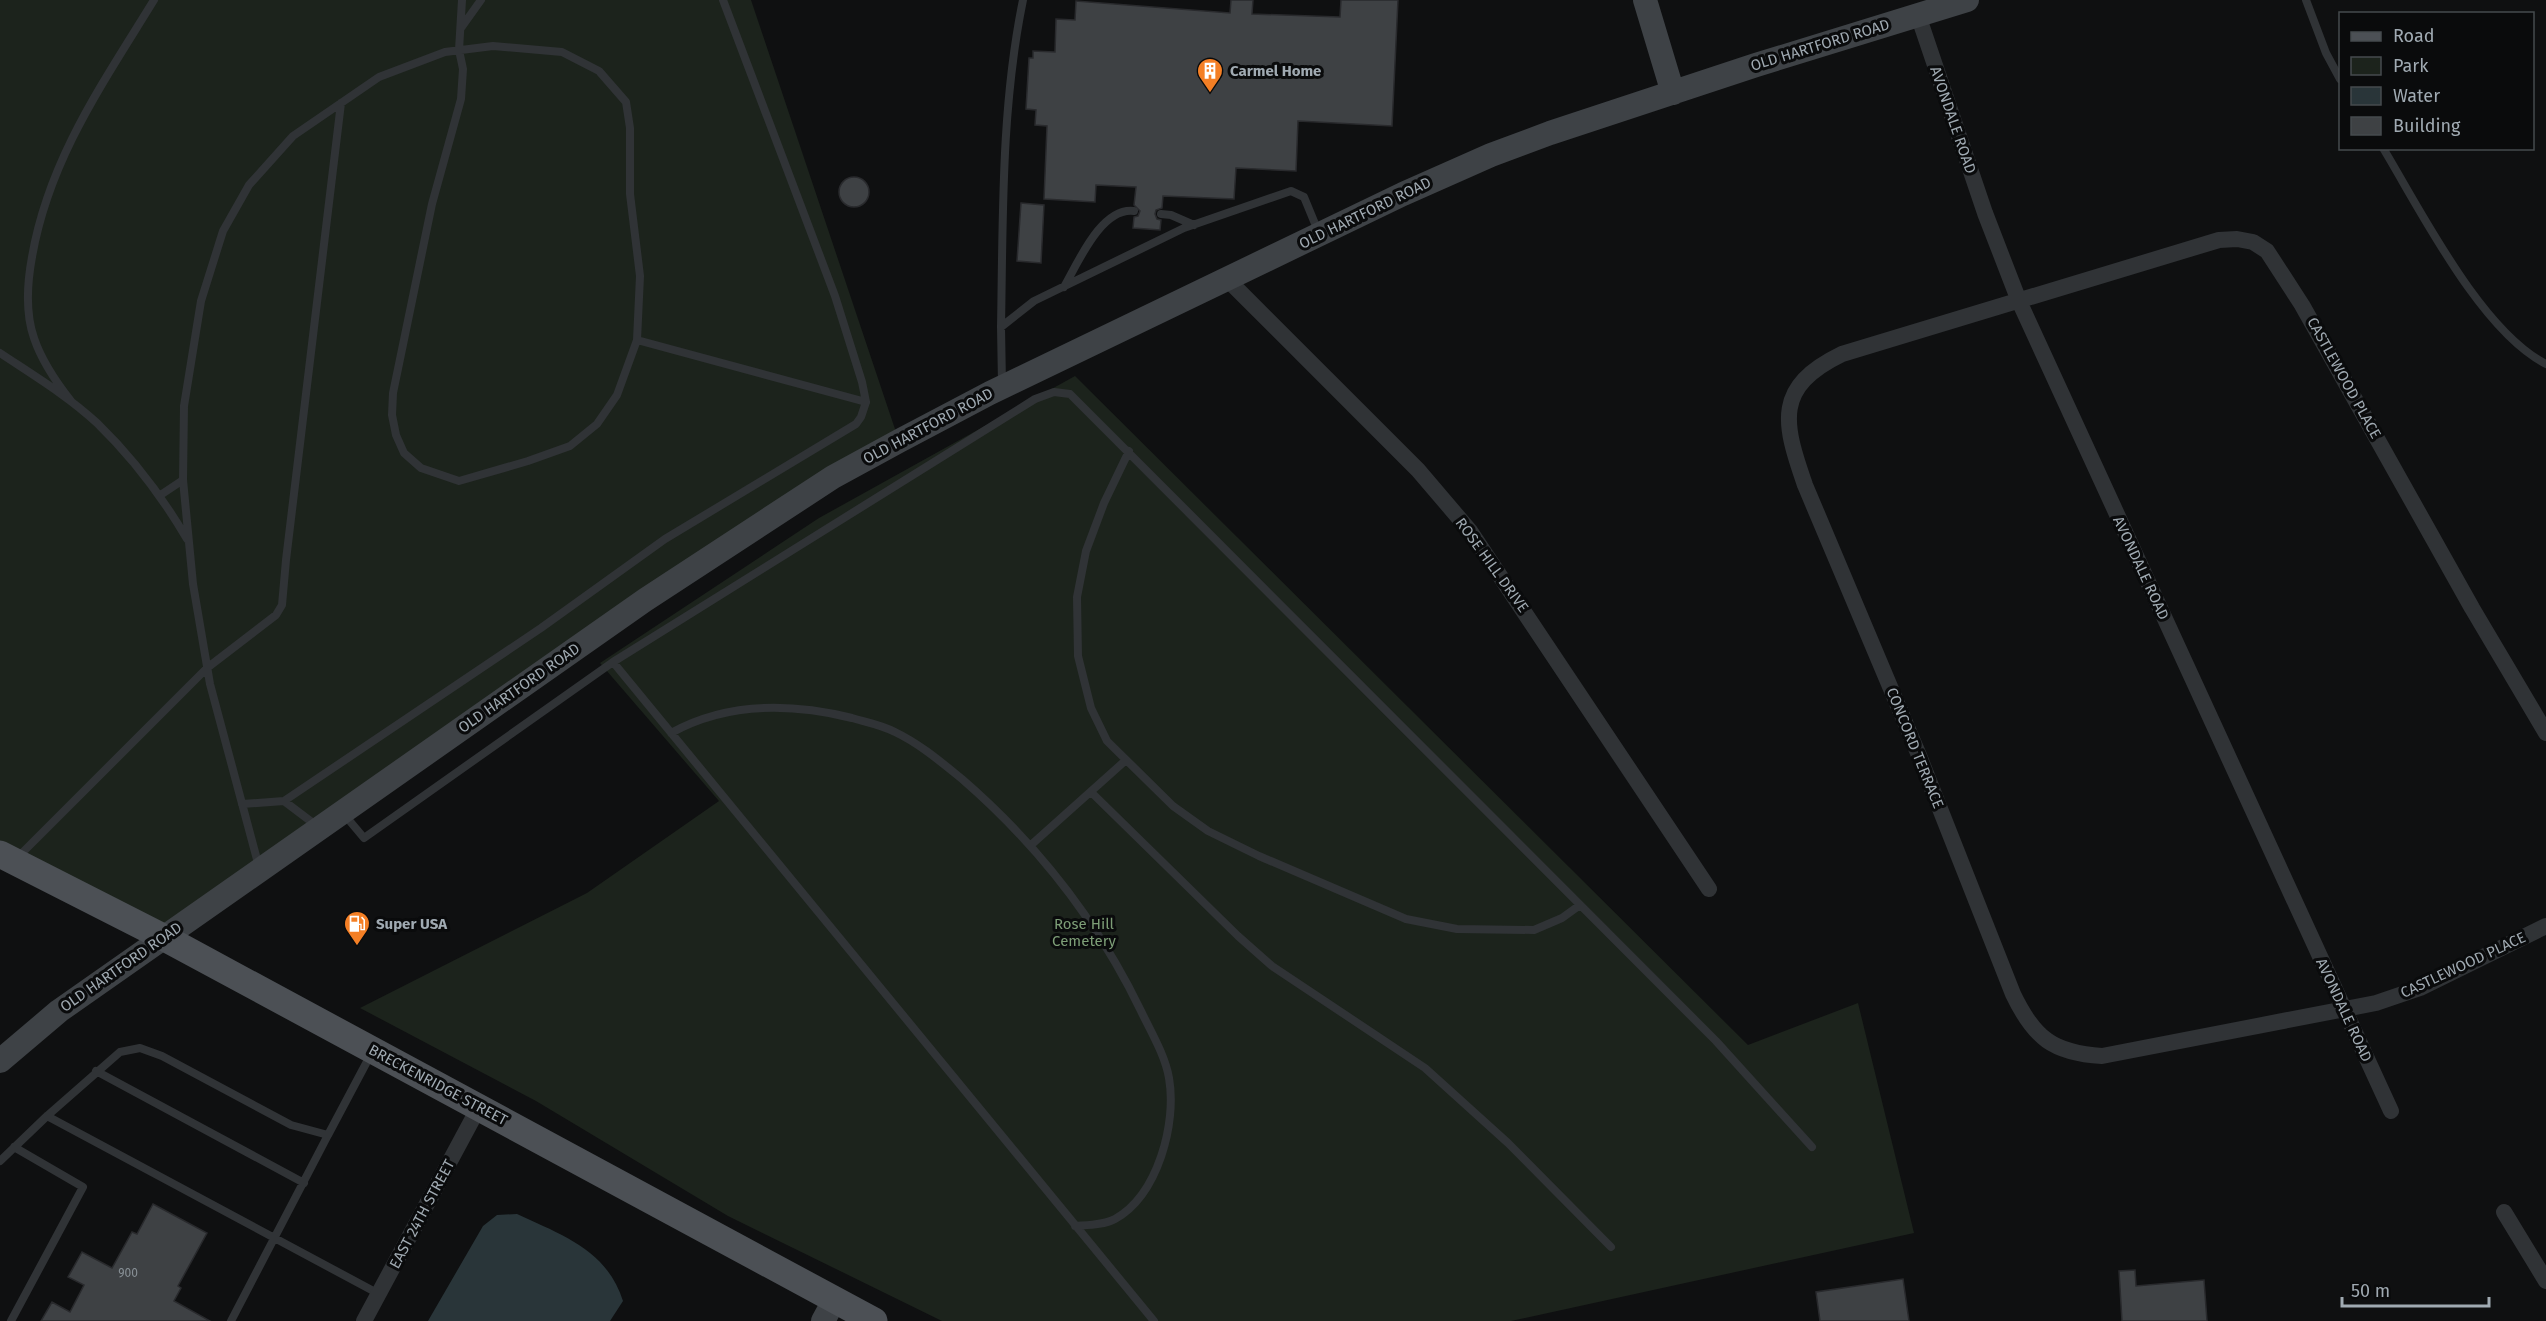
<svg xmlns="http://www.w3.org/2000/svg" width="2546" height="1321" viewBox="0 0 2546 1321" font-family="'Fira Sans',sans-serif">
	<style>
		.green { fill: #1c231c }
		.water { fill: #293539 }
		.building { fill: #3e4144; stroke: #292a2d; stroke-width: 1.5 }
		.lines { fill: none; stroke-linecap: round; stroke-linejoin: round }
		.lane { stroke: #303336; stroke-width: 8 }
		.street { stroke: #303336; stroke-width: 16 }
		.secondary { stroke: #3e4246; stroke-width: 24 }
		.primary { stroke: #4c5055; stroke-width: 27 }
		.labels { text-anchor: middle; dominant-baseline: central; stroke-width: 6; stroke-linejoin: round; paint-order: stroke }
		.number-label { font-size: 12px; fill: #889096 }
		.street-label { font-size: 15px; fill: #a0aab2; stroke: #0a0b0c }
		.poi-label { font-size: 15px; font-weight: bold; fill: #a0aab2; stroke: #0a0b0c; text-anchor: start }
		.park-label { font-size: 15px; fill: #7d9e77; stroke: #0a0b0c }
	</style>
	<rect width="100%" height="100%" fill="#0f1011"/>
	<path class="green" d="M0,0H751L899,441L163,937L0,854Z
		M1075,376L1748,1045L1858,1003L1914,1233L1511,1321H942L728,1216L536,1101L360,1008L587,893L719,801L600,663L819,518Z"/>
	<path class="water" d="M517,1214C562,1235 607,1250 623,1301L610,1321H428L483,1226L497,1215Z"/>
	<path class="building" d="M1231,0H1253L1252,14L1340,17L1341,0H1398L1392,126L1298,121L1296,171L1236,168L1234,199L1163,196L1162,208L1156,210L1155,214L1157,219L1161,220L1160,230L1133,228L1134,217L1138,216L1140,211L1134,205L1136,187L1096,185L1095,202L1044,199L1047,126L1035,125L1036,110L1026,109L1029,58H1033V51L1055,52L1056,19L1075,20L1076,1L1230,13Z
		M839 192a15 15 0 1 1 30 0a15 15 0 1 1-30 0Z
		M1021,203L1044,205L1041,263L1017,261Z
		M153,1204L207,1233L178,1286L181,1288L174,1301L210,1321H41L52,1302L70,1312L84,1285L68,1277L82,1252L112,1268L132,1232L137,1234Z
		M2135,1270L2136,1286L2204,1280L2207,1321H2122L2119,1271Z
		M1903,1279L1909,1321H1820L1816,1292Z"/>
	<g class="lines">
		<path class="lane" d="M723,0L835,296L862,382L866,402
			M2306,0L2326,53L2340,79
			M461,28L481,0
			M2383,148C2421,211 2481,331 2546,364
			M1161,214L1171,215L1194,225
			M1064,287C1078,263 1101,207 1134,211
			M1001,327C1003,218 1001,107 1023,0
			M0,353C33,375 68,396 97,423C132,457 163,498 187,539
			M1002,384L1001,327L1034,301L1184,228L1291,191L1304,197L1318,231
			M71,401C56,382 42,362 34,338C25,312 27,284 32,257C49,159 103,83 154,0
			M1129,451L1104,503L1086,551L1077,597L1078,656L1091,708L1107,741L1173,806L1208,831L1259,856L1406,919L1457,929L1534,930L1562,918L1580,905
			M159,496L183,480
			M613,662L1035,399L1054,392L1070,394L1716,1041L1812,1147
			M671,733C727,702 791,703 852,718C866,722 882,725 895,732C920,744 941,762 962,779C1037,844 1098,922 1141,1011C1151,1032 1165,1055 1169,1078C1177,1123 1158,1195 1115,1219C1104,1225 1088,1225 1075,1226
			M1091,792L1238,936L1272,966L1425,1068L1508,1143L1611,1247
			M284,801L541,628L665,539L856,424L861,417L866,402L637,340
			M242,804L284,801L317,826
			M343,813L364,838L613,662L1154,1321
			M1031,845L1126,760
			M16,859L207,668L276,615L282,605L286,560L341,103
			M259,867L210,684L193,584L183,480L184,406L201,301L223,231L249,185L293,136L379,77L445,52L493,46L562,52L599,71L626,102L630,128V194L640,276L637,340L617,395L597,424L570,446L528,461L459,481L421,468L404,453L396,435L392,415L393,393L432,204L461,99L463,69L459,50L462,0
			M96,1071L304,1183
			M47,1116L379,1294
			M0,1161L47,1116L120,1052L140,1048L162,1056L291,1125L328,1135L371,1054
			M11,1321L83,1187L14,1147
			M231,1321L328,1135"/>
		<path class="street" d="M1918,15L1985,213L2019,301L2391,1111
			M1228,280L1418,470L1470,531L1709,889
			M2546,733L2472,608L2302,305L2267,251L2253,242L2237,239L2219,240L1842,354C1774,387 1783,422 1805,485L1918,753L2013,994C2034,1038 2053,1053 2102,1056L2376,1003L2420,988L2546,926
			M2504,1212L2546,1281
			M364,1321L479,1107"/>
		<path class="secondary" d="M1645,0L1673,93
			M0,1061L59,1011L645,600L833,477L899,441L990,393L1403,194L1491,155L1550,133L1756,65L1967,0
			M823,1321L835,1299"/>
		<path class="primary" d="M0,854L163,937L874,1321"/>
	</g>
	<defs>
		<symbol id="building-pin" viewBox="-11 -11 22 30"><path d="M0 17L-7.5 6A9.5 9.5 0 1 1 7.5 6Z" fill="#f47f25" stroke="#0a0b0c"/><path d="M-4-6H4V6H1V3H-1V6H-4ZM-2.5-4.3h1.7v1.8h-1.7ZM.8-4.3h1.7v1.8H.8ZM-2.5-1h1.7V.8h-1.7ZM.8-1h1.7V.8H.8Z" fill="#fff"/></symbol>
		<symbol id="fuel-pin" viewBox="-11 -11 22 30"><path d="M0 17L-7.5 6A9.5 9.5 0 1 1 7.5 6Z" fill="#f47f25" stroke="#0a0b0c"/><path d="M-5.5-6h7V0h2V4h1.3V-2.5L3-4.5l.8-.8L6-3V5H2.5V1h-1V6h-7ZM-4.2-4.7v3.2H.2V-4.7Z" fill="#fff"/></symbol>
	</defs>
	<g fill-rule="evenodd">
		<use href="#building-pin" x="1195" y="56" width="30" height="40"/>
		<use href="#fuel-pin" x="342" y="909" width="30" height="40"/>
	</g>
	<g class="labels">
		<g class="number-label">
			<text x="128" y="1273">900</text>
		</g>
		<g class="street-label">
			<text transform="translate(1820 45) rotate(-17)">OLD HARTFORD ROAD</text>
			<text transform="translate(1953 120) rotate(71)">AVONDALE ROAD</text>
			<text transform="translate(1365 213) rotate(-26)">OLD HARTFORD ROAD</text>
			<text transform="translate(2344 378) rotate(61)">CASTLEWOOD PLACE</text>
			<text transform="translate(928 426) rotate(-28)">OLD HARTFORD ROAD</text>
			<text transform="translate(1492 565) rotate(54)">ROSE HILL DRIVE</text>
			<text transform="translate(2141 568) rotate(65)">AVONDALE ROAD</text>
			<text transform="translate(519 688) rotate(-35)">OLD HARTFORD ROAD</text>
			<text transform="translate(1915 748) rotate(68)">CONCORD TERRACE</text>
			<text transform="translate(2463 965) rotate(-25)">CASTLEWOOD PLACE</text>
			<text transform="translate(121 967) rotate(-35)">OLD HARTFORD ROAD</text>
			<text transform="translate(2344 1010) rotate(65)">AVONDALE ROAD</text>
			<text transform="translate(438 1085) rotate(28)">BRECKENRIDGE STREET</text>
			<text transform="translate(422 1214) rotate(-62)">EAST 24TH STREET</text>
		</g>
		<g class="poi-label">
			<text x="1230" y="71">Carmel Home</text>
			<text x="376" y="924">Super USA</text>
		</g>
		<g class="park-label">
			<text x="1084" y="924">Rose Hill<tspan x="1084" dy="17">Cemetery</tspan></text>
		</g>
	</g>
	<rect x="2339" y="12" width="195" height="138" fill="#0a0b0c" stroke="#464b4e" stroke-width="1.5"/>
	<rect x="2351" y="32" width="30" height="9" fill="#4c5055" stroke="#464b4e" stroke-width="1.5"/>
	<text x="2393" y="42" font-size="18" fill="#a0aab2">Road</text>
	<rect x="2351" y="57" width="30" height="18" fill="#1c231c" stroke="#464b4e" stroke-width="1.5"/>
	<text x="2393" y="72" font-size="18" fill="#a0aab2">Park</text>
	<rect x="2351" y="87" width="30" height="18" fill="#293539" stroke="#464b4e" stroke-width="1.5"/>
	<text x="2393" y="102" font-size="18" fill="#a0aab2">Water</text>
	<rect x="2351" y="117" width="30" height="18" fill="#3e4144" stroke="#464b4e" stroke-width="1.5"/>
	<text x="2393" y="132" font-size="18" fill="#a0aab2">Building</text>
	<path d="M2342 1297v9h147v-9" fill="none" stroke="#a0aab2" stroke-width="3"/>
	<text x="2351" y="1297" font-size="18" fill="#a0aab2" stroke="#0a0b0c" stroke-width="4.5" paint-order="stroke">50 m</text>
</svg>
